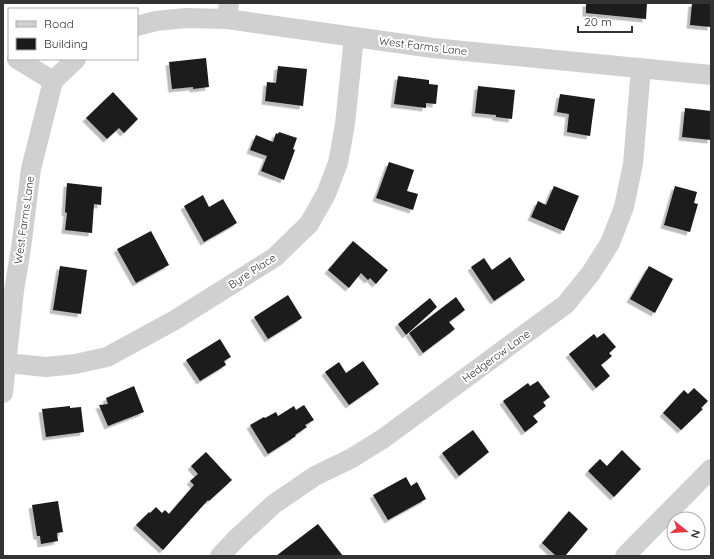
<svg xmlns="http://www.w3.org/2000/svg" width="714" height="559" viewBox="0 0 714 559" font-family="Quicksand,sans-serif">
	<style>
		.building { fill: #1a1a1a; filter: url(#shadow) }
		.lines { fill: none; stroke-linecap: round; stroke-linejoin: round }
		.street { stroke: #d0d0d0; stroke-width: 20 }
		.labels { text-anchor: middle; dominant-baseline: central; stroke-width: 4; stroke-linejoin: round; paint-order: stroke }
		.street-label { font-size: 11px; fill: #333; stroke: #fff }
	</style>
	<defs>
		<filter id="shadow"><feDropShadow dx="-3.5" dy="3.5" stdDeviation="0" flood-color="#0004"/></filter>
	</defs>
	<rect width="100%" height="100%" fill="#fff"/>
	<path class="building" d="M586,3H647L646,19L586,13Z
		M692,3H711V27L690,25Z
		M206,58L209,87L193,89V87L172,89L169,62Z
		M278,66L307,69L303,106L265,101L267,82L276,83Z
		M398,76L429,80V84L438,85L436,104L426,103V108L394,104Z
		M478,86L515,90L512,119L496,117V115L475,113Z
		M113,92L138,119L124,133L119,128L107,139L86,118Z
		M560,94L595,99L590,136L567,132L569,114L557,112Z
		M685,108L711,111V140L682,137Z
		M279,132L297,138L293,149L295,150L284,180L261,171L267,156L250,150L256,135L273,142L276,133L278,134Z
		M389,162L414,170L407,191L418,194L413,210L376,198Z
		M67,183L102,187L101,205L94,204L92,233L65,230L67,213L65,212Z
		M554,186L579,196L564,231L531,217L538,201L546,205Z
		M675,186L697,192L694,203L698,204L690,232L664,225Z
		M203,195L209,207L223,199L237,223L204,242L184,206Z
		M151,231L169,265L136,283L117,249Z
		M353,241L388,270L376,284L370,278L368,280L361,273L349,288L328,270Z
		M510,257L525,280L494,301L471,267L484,258L492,270Z
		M60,266L87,270L81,314L53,310Z
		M649,266L673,279L655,313L630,299Z
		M288,295L302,318L268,339L254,317Z
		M456,297L465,310L449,322L455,329L423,353L409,333Z
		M430,298L437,307L406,335L398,324Z
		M604,333L616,347L609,353L612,356L601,365L610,376L596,388L569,354L594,334L597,338Z
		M220,339L231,357L224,361L226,365L200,381L186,360Z
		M363,361L379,384L349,405L325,372L339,362L346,373Z
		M538,381L550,397L543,402L546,406L533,416L538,422L525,432L503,401L528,383L530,386Z
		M134,386L144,412L108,426L99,405L108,404L106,398Z
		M694,388L708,401L701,408L703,409L681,430L663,413L684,390L688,394Z
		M304,405L314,420L305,425L307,427L295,435L296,436L268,454L250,425L264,417L265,418L276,412L278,416L294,406L296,410Z
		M70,406V408L81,407L84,432L46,437L42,409Z
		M473,430L489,452L459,476L442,453Z
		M622,450L641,469L614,497L588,471L600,459L607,466Z
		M206,452L232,480L209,501L208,500L163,550L136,525L149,512L150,513L156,507L162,513L165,510L169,514L194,485L190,481L198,474L191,466Z
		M406,477L411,486L417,482L426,499L388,520L373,495Z
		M58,501L63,532L57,533L58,541L41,544L40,536H37L32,505Z
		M569,511L588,529L565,556H556L542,543Z
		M318,524L343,556H276Z"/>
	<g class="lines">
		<path class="street" d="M227,19L229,3
			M137,26L156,21L186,18L227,19L433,48L711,75
			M17,59L53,81
			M7,363L46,367L75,364L107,357L175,320L275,257L309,224L326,194L338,163L345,124L354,37
			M3,393L14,291L21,248L31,169L53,81L76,59
			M220,556L237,538L274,504L315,476L352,458L384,438L566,304L591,273L610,243L624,207L633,164L641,68
			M625,556L711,469"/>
	</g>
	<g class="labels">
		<g class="street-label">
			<text transform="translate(423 46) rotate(7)">West Farms Lane</text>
			<text transform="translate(24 220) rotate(-82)">West Farms Lane</text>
			<text transform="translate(252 271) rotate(-33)">Byre Place</text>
			<text transform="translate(496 356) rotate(-36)">Hedgerow Lane</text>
		</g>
	</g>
	<rect width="714" height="559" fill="none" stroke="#333333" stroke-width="8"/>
	<rect x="8" y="8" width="130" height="52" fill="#ffffff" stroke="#adadad"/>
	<rect x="16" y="21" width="20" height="6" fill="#d0d0d0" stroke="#adadad"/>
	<text x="44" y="28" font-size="12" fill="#333333">Road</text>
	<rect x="16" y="38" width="20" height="12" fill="#1a1a1a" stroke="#adadad"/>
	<text x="44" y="48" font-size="12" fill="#333333">Building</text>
	<g transform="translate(686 531) rotate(107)"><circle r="19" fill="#ffffff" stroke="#adadad"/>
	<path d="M0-3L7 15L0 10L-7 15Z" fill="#e63946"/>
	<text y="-6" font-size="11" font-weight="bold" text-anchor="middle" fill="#333333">N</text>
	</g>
	<path d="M578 26v6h54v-6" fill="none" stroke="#333333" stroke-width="2"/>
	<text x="584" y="26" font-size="12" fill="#333333" stroke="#ffffff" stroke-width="3" paint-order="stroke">20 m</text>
</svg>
